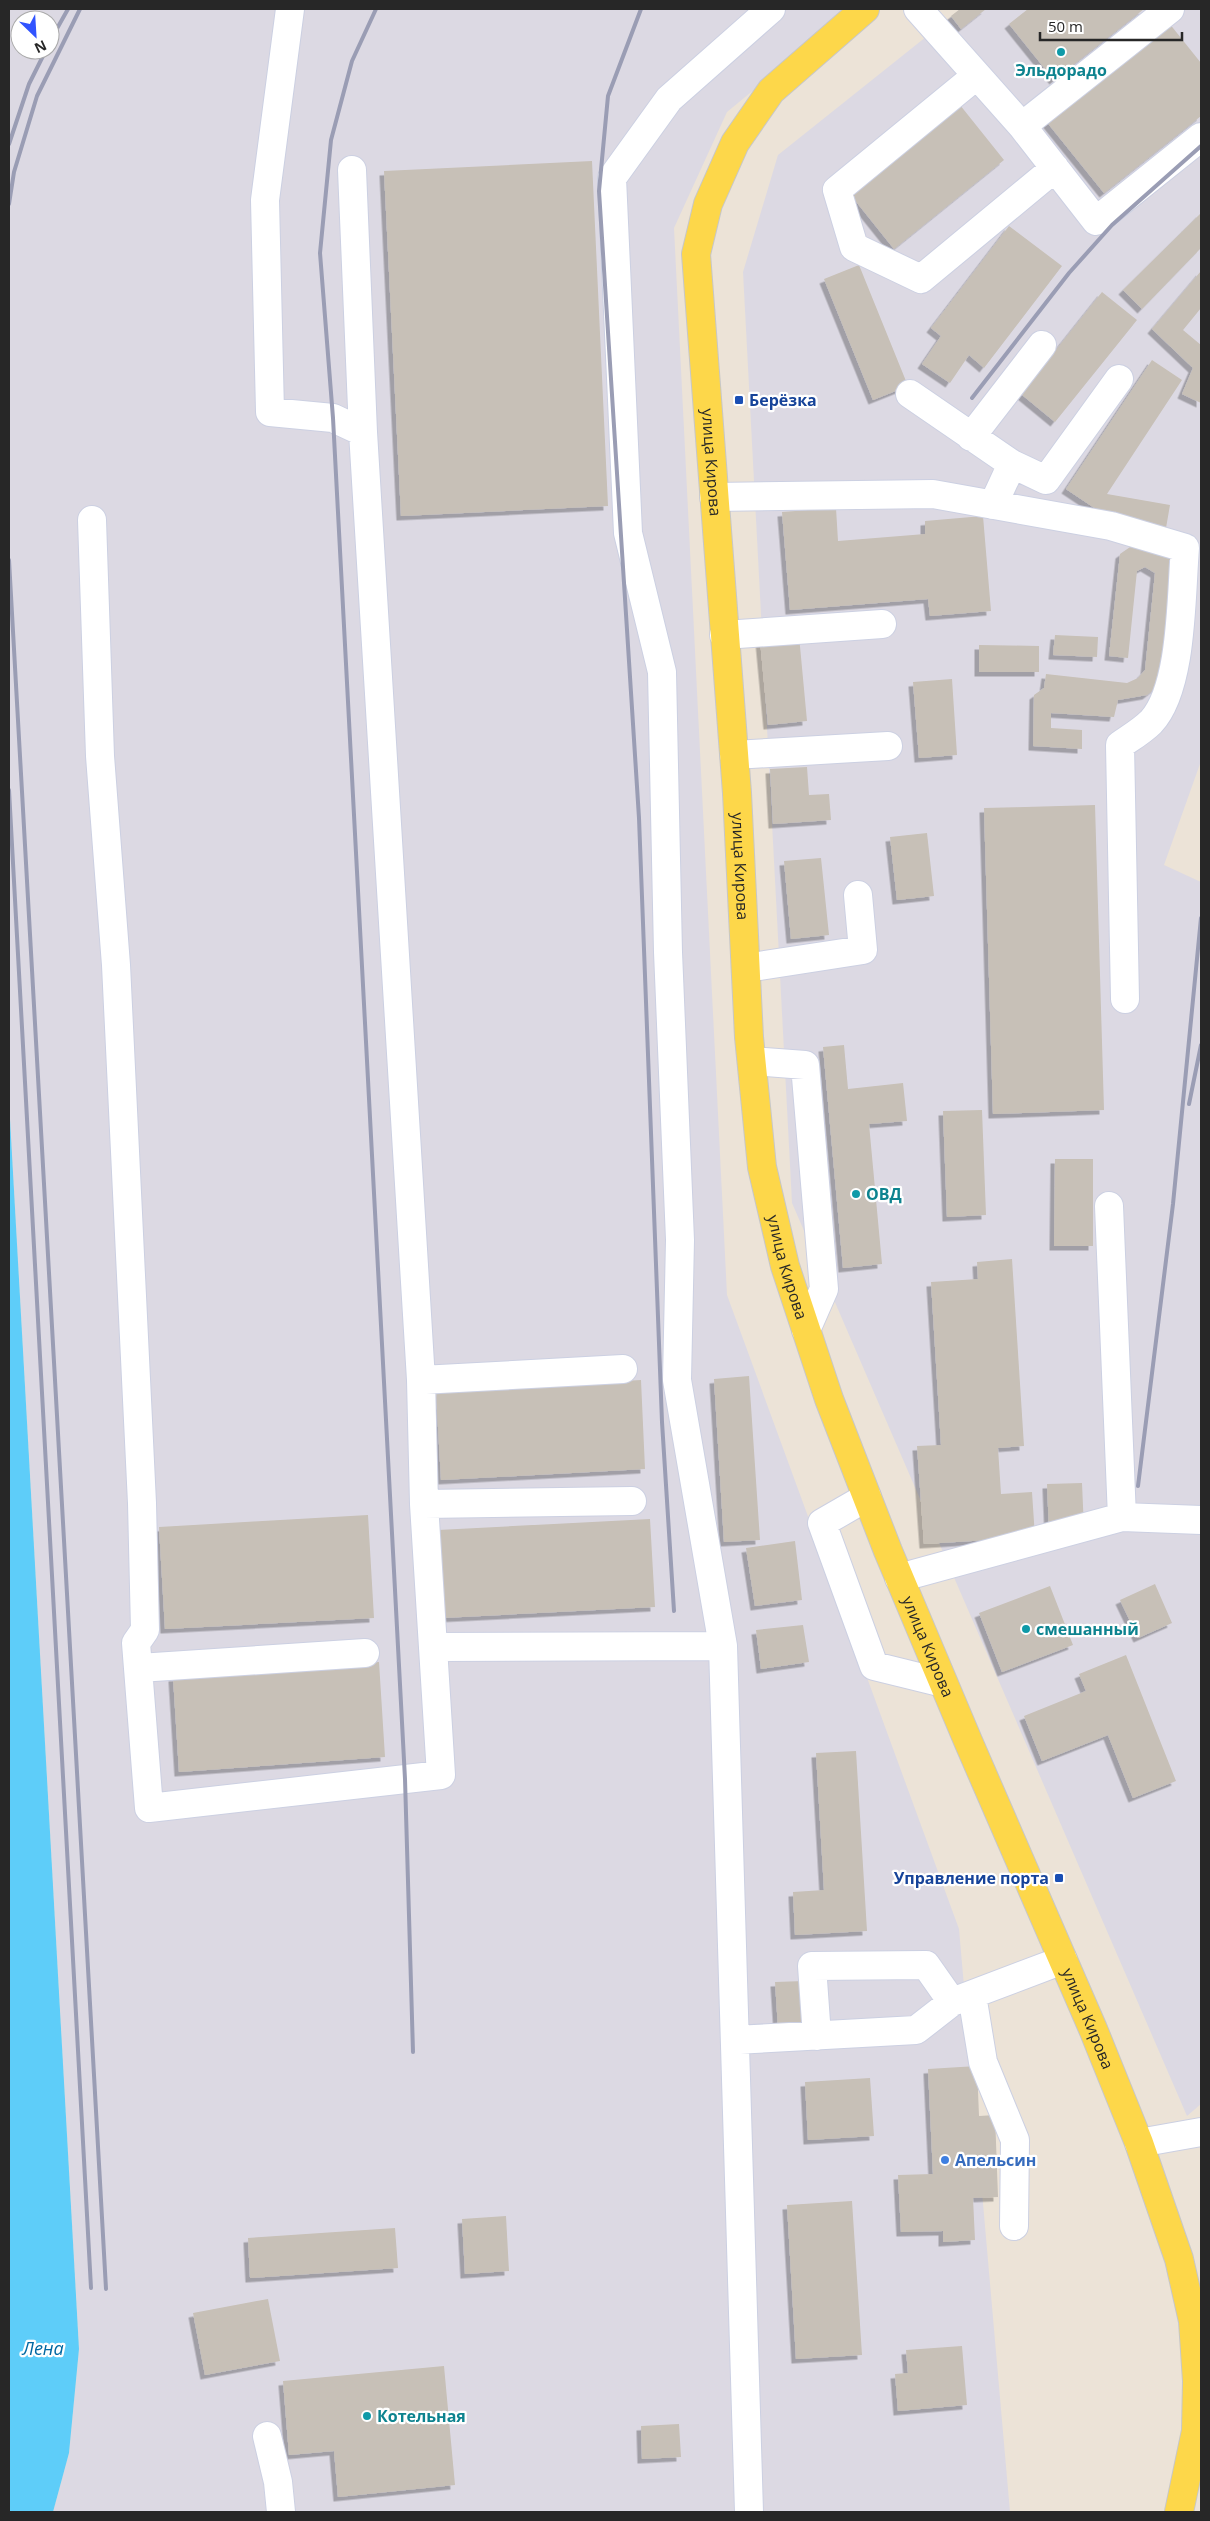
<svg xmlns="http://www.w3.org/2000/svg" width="1210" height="2521" viewBox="0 0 1210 2521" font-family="'Open Sans',sans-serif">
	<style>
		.industrial { fill: #dcd9e3; fill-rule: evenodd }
		.water { fill: #5ecdf9 }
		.building { fill: #c7c0b7; filter: url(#shadow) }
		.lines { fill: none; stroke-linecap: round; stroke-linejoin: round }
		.minor-casing { stroke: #ccd0e2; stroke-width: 30 }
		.major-casing { stroke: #c7c7c7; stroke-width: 30 }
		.minor { stroke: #fff; stroke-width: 28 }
		.major { stroke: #fdd74a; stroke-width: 28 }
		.rail { stroke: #9a9db4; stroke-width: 4 }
		.culture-dot { fill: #0f9aa8; stroke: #fff; stroke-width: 2 }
		.transit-dot { fill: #1a4fb4; stroke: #fff; stroke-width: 2 }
		.shop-dot { fill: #3f7fe0; stroke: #fff; stroke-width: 2 }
		.labels { text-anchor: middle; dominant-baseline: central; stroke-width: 4.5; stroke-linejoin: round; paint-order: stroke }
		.culture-label { font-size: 16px; font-weight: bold; fill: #0d838f; stroke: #fff; text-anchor: start }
		.transit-label { font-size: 16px; font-weight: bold; fill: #164399; stroke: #fff; text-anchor: start }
		.street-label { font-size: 16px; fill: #272727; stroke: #fff }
		.shop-label { font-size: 16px; font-weight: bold; fill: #366cbe; stroke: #fff; text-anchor: start }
		.water-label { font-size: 18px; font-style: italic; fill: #0168a2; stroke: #fff }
	</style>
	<defs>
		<filter id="shadow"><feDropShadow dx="-4.5" dy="4.5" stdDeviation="0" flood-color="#0004"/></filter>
	</defs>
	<rect width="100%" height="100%" fill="#ece3d7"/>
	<path class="industrial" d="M9,9H852L727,112L674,228L727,1295L959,1929L1010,2512H53L69,2453L79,2349L9,1101ZM20,20H50V50H20Z
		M961,9H1201V761L1164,865L1201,882V2104L1187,2116L792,1203L743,272L778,155Z"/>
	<path class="water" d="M9,1101L79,2349L69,2453L53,2512H9Z"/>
	<path class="building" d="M960,9H986L961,29L951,16Z
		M1028,9H1144L1054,80L1009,24Z
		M1169,23L1201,63V116L1104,193L1046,121Z
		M960,105L1004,160L894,249L850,194Z
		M592,161L608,506L401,516L384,171Z
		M1201,213V248L1142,309L1123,290Z
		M1009,226L1062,266L984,368L969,355L950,383L922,364L941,336L931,328Z
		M859,265L908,386L873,400L824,279Z
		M1201,271V308L1183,330L1201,345V403L1182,394L1193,368L1152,329Z
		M1102,292L1137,320L1055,422L1021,394Z
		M1152,360L1182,380L1107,494L1170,505L1166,528L1105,515L1066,489Z
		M836,508L838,541L925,534V521L983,516L991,611L930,616L928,599L790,610L782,512Z
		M1133,545L1165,552L1174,562L1164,663L1157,687L1147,695L1118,700L1114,717L1051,713V728L1082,730V749L1033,746L1034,695L1044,688L1046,674L1127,683L1138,678L1145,670L1155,573L1145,567L1137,571L1128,658L1109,656L1120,554Z
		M798,625L807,721L768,725L759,629Z
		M1055,635L1098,637L1097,657L1053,655Z
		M979,645L1039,646V672H979Z
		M952,679L957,755L919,758L913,682Z
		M807,767L809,795L829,794L831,820L773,824L770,769Z
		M1095,805L1104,1110L993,1114L984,808Z
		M927,833L934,896L897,900L890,837Z
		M821,858L829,935L791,939L784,861Z
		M844,1045L848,1089L903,1083L907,1121L869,1124L882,1264L843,1268L823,1047Z
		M982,1110L986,1215L947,1217L943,1111Z
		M1055,1159H1093V1246H1054Z
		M1012,1259L1024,1446L998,1448L1001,1494L1032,1492L1035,1537L924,1544L917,1446L941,1445L931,1282L978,1279L977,1262Z
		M749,1376L760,1540L724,1542L714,1379Z
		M641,1380L645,1469L441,1480L436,1392Z
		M1082,1483L1084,1529L1049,1530L1047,1484Z
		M368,1515L374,1618L165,1629L159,1527Z
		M650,1519L655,1607L442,1618L438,1530Z
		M795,1541L802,1600L755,1606L746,1548Z
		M1155,1584L1172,1623L1138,1638L1120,1600Z
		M1050,1586L1073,1645L1002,1672L979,1613Z
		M803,1625L809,1662L761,1669L756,1630Z
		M1126,1655L1176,1781L1133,1798L1108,1735L1042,1761L1024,1716L1086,1691L1079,1674Z
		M379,1662L385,1757L179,1772L173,1677Z
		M856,1751L867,1931L795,1935L793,1892L824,1890L816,1753Z
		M804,1981L807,2026L778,2028L775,1982Z
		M977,2066L979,2116L995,2115L998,2197L973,2198L975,2240L943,2242V2231L901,2232L898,2175L933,2174L928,2069Z
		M870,2078L874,2136L808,2140L805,2082Z
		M852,2201L862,2355L796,2359L787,2205Z
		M506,2216L509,2271L465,2274L462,2219Z
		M395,2228L398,2268L250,2278L248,2238Z
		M268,2299L280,2361L205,2375L193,2313Z
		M962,2346L967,2405L898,2411L895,2374L908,2373L906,2350Z
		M444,2366L455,2485L338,2497L334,2451L289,2455L283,2381Z
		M679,2424L681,2457L642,2459L641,2426Z"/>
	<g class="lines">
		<defs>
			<path id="minor" d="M290,9L265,200L270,412L333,418L363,432
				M918,9L1022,126L1096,221L1201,137
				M976,76L837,190L854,247L921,279L1055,168
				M1022,126L1170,9
				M910,394L1012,464
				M971,437L1042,345
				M714,497L933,494L1111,526L1185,548C1181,594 1183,688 1151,722C1142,731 1130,738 1120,745L1125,999
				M993,505L1012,464L1046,480L1119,379
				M92,520L100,756L116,965L142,1503L145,1630L136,1643L149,1808L441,1775L424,1504L421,1380L363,432L352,170
				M724,635L882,624
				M734,755L888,746
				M746,968L863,950L858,895
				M752,1061L805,1065L824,1289L806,1330
				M421,1380L623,1369
				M867,1497L822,1523L874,1666L943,1683
				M424,1504L632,1501
				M1122,1517L1201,1520
				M899,1578L1122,1517L1109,1206
				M723,1646L677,1380L680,1240L668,952L662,672L628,533L612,178L669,99L771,9
				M434,1647L723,1646L749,2512
				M139,1668L365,1653
				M972,1995L983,2062L1015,2140L1014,2226
				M817,2036L812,1966L926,1965L952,2002
				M735,2040L916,2030L952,2002L1063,1960
				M1139,2143L1201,2132
				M267,2436L278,2482L281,2512"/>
			<g id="major">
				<path id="s1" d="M865,9L771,91L735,143L708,204L696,254L737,793L749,1037L762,1167L785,1266L829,1399L888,1551L968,1741L1093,2029L1139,2143L1179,2259L1193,2321L1197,2381L1196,2431L1179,2512"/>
			</g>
		</defs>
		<use href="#minor" class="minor-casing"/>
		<use href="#major" class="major-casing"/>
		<use href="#minor" class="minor"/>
		<use href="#major" class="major"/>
		<path class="rail" d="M376,9L352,61L331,140L320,253L333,418L405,1779L413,2052
			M641,9L608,96L599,191L639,818L662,1422L674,1611
			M50,41L68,9
			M9,144L29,84L46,50
			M9,204L14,172L37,96L80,9
			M972,398L1069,273L1112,225L1201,146
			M9,560L106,2289
			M9,790L91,2288
			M1189,1104L1201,1045
			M1138,1486L1173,1204L1201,918"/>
	</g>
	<g class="culture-dot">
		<circle cx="1061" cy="52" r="5"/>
		<circle cx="856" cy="1194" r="5"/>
		<circle cx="1026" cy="1629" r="5"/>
		<circle cx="367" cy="2416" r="5"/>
	</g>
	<g class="transit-dot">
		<rect x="734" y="395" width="10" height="10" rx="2.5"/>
		<rect x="1054" y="1873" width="10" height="10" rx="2.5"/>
	</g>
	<circle class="shop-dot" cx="945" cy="2160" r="5"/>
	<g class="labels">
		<g class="culture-label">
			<text x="1061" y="70" text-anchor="middle">Эльдорадо</text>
			<text x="866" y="1194">ОВД</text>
			<text x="1036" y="1629">смешанный</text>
			<text x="377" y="2416">Котельная</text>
		</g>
		<g class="transit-label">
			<text x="749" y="400">Берёзка</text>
			<text x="1049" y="1878" text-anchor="end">Управление порта</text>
		</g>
		<g class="street-label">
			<text stroke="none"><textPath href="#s1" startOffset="515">улица Кирова</textPath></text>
			<text stroke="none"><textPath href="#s1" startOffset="920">улица Кирова</textPath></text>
			<text stroke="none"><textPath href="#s1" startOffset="1325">улица Кирова</textPath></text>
			<text stroke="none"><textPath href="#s1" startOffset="1730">улица Кирова</textPath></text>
			<text stroke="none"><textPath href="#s1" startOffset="2135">улица Кирова</textPath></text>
		</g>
		<g class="shop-label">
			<text x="955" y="2160">Апельсин</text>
		</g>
		<g class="water-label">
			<text x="43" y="2348">Лена</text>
		</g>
	</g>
	<rect width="1210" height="2521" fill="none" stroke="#272727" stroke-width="20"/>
	<g transform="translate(35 35) rotate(155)"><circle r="24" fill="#ffffff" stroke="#a9a9a9"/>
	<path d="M0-4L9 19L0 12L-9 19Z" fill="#3154ff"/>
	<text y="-8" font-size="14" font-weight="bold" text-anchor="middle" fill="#272727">N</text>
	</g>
	<path d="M1040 32v8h142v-8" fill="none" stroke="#272727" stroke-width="2.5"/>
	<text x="1048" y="32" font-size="15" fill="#272727" stroke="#ffffff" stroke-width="4" paint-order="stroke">50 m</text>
</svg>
